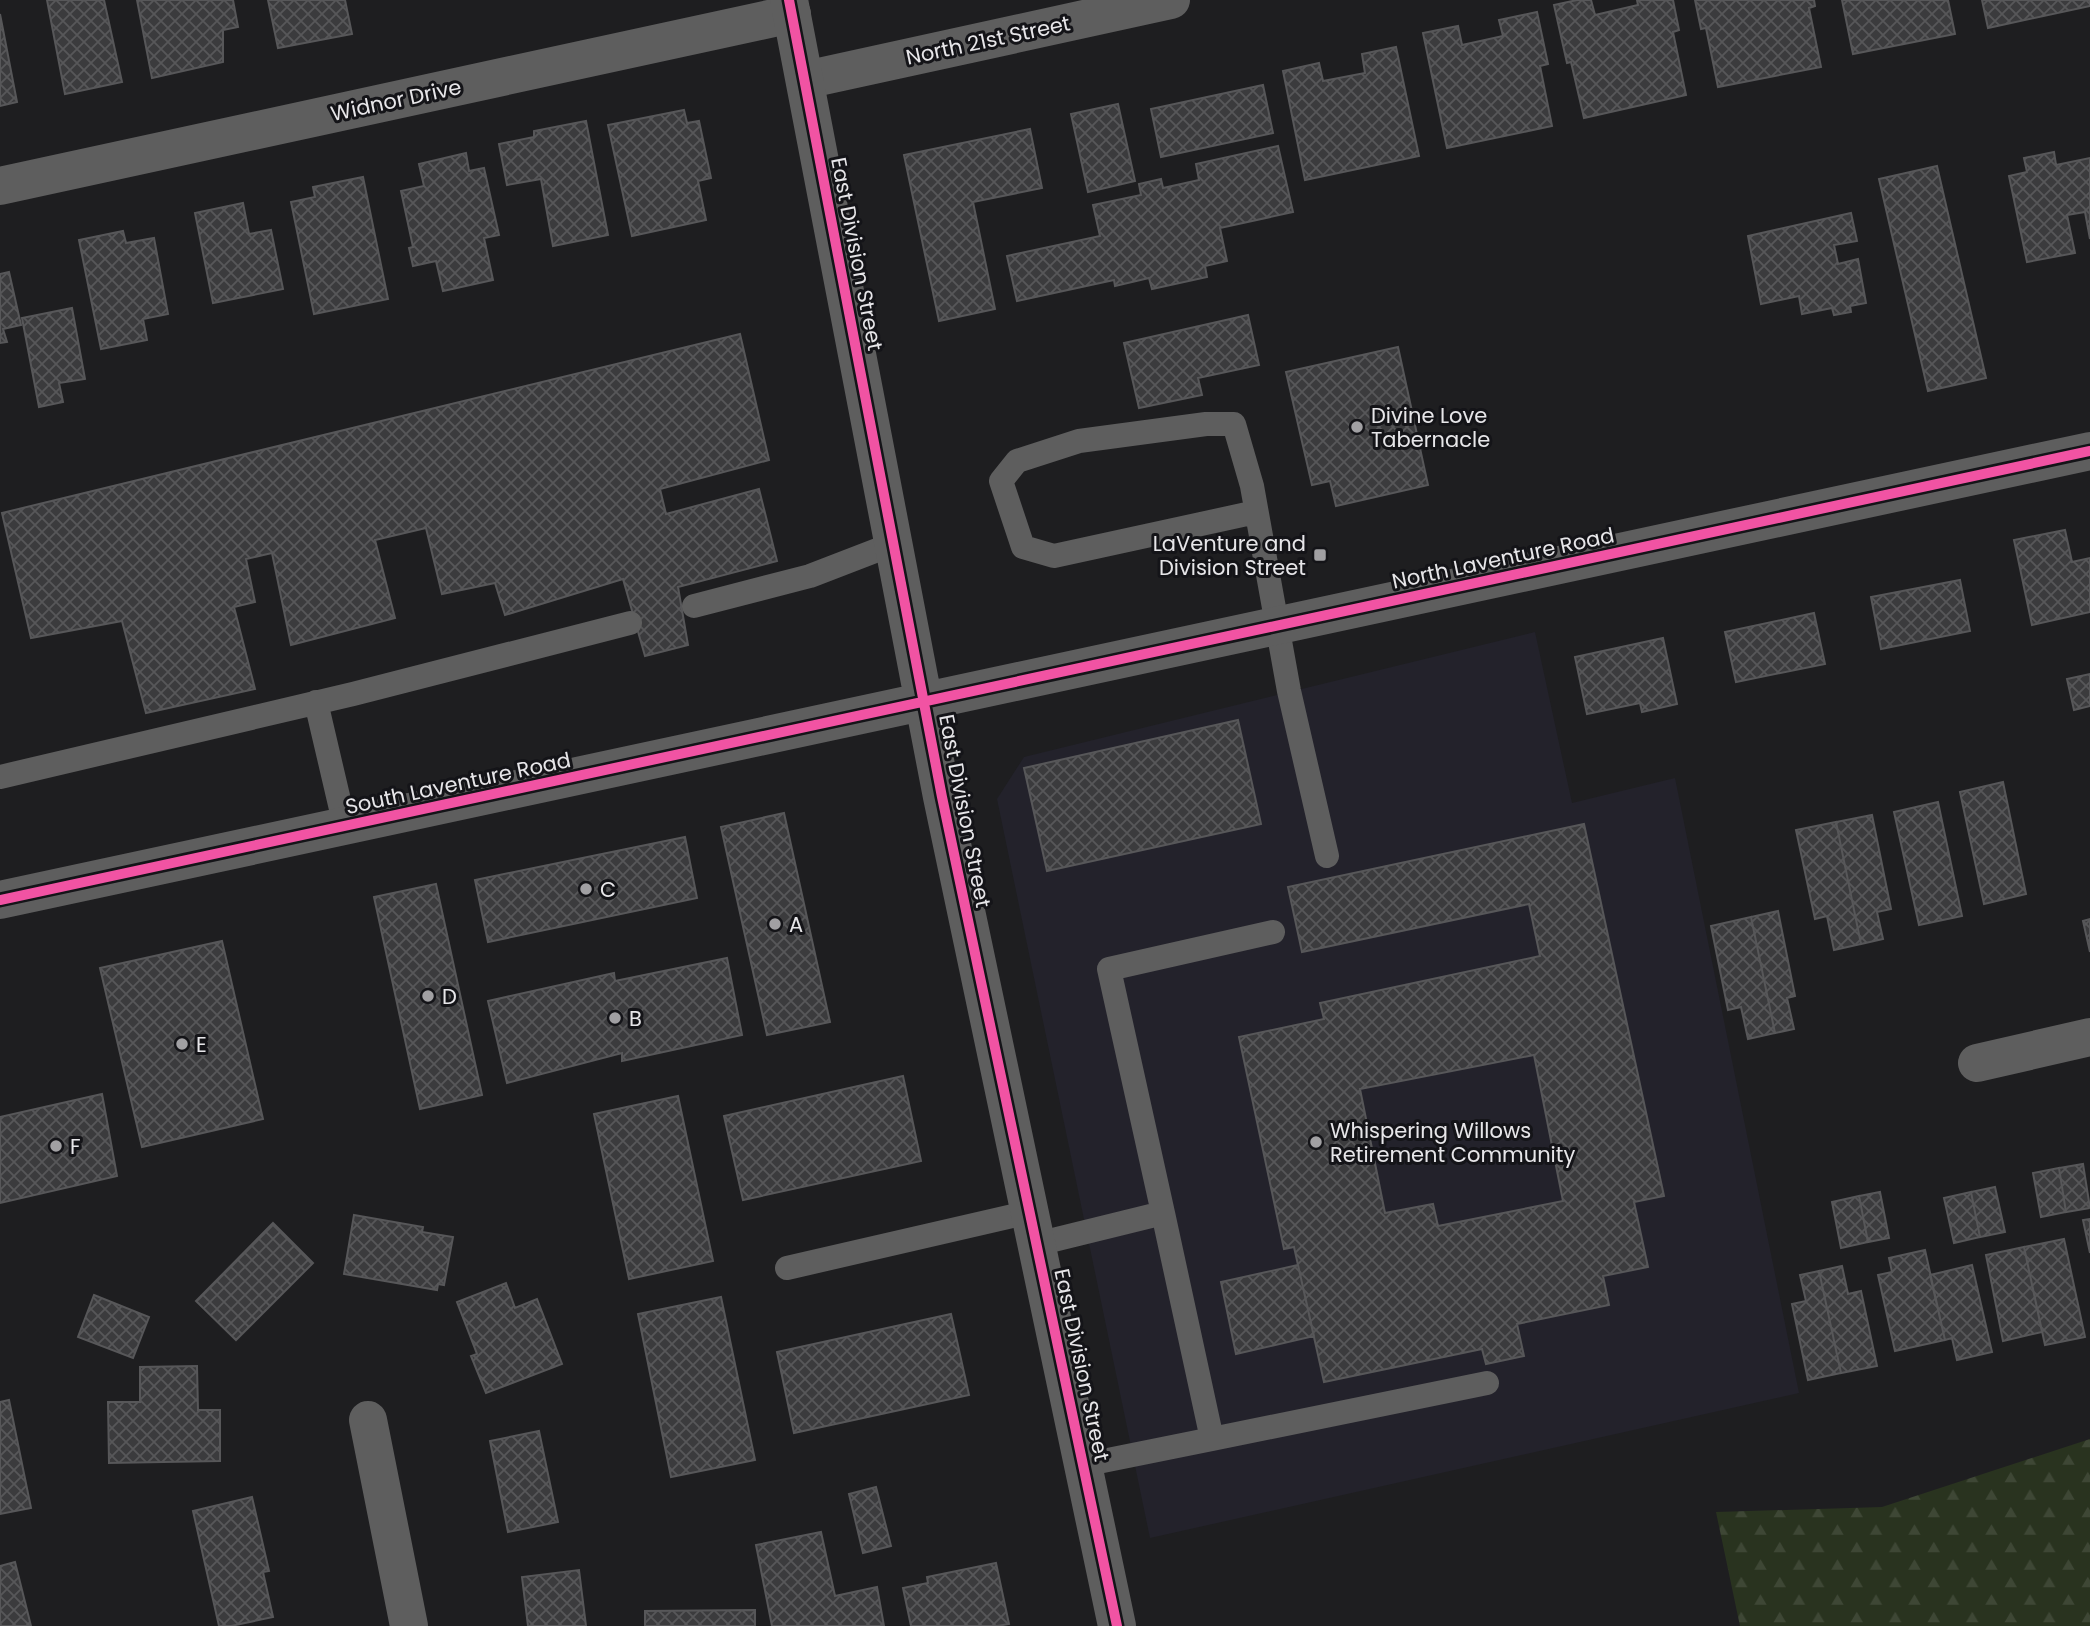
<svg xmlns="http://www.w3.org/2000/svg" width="2090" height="1626" viewBox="0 0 2090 1626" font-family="Poppins,sans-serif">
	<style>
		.built { fill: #23222b }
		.forest { fill: url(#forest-firs) }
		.building { fill: url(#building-cross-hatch); stroke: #575759; stroke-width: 2; fill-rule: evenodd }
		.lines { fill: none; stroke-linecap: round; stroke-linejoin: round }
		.service { stroke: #5e5e5e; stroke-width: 24 }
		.minor { stroke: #5e5e5e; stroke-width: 38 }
		.tertiary { stroke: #5e5e5e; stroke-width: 38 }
		.cycleway-casing { stroke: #141418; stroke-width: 15 }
		.cycleway { stroke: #f153a3; stroke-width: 10 }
		.poi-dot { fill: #a1a0a3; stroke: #141418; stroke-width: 2.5 }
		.labels { text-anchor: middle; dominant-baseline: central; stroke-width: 6; stroke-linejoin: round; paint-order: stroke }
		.street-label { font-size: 21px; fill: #e7e6e9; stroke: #141418 }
		.poi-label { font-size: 21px; fill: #e7e6e9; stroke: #141418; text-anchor: start }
	</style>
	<defs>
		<pattern id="forest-firs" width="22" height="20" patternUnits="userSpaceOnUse" patternTransform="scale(1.75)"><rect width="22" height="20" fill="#29331f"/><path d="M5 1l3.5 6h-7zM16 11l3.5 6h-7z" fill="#3e4735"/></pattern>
		<pattern id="building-cross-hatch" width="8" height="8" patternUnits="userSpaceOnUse" patternTransform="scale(1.75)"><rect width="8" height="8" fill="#3b3b3d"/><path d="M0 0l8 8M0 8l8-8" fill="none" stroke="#575759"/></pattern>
	</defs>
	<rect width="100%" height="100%" fill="#1e1e20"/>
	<path class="built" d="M1535,632L1572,803L1675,778L1799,1393L1150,1538L997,799L1024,757Z"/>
	<path class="forest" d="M2090,1439V1626H1740L1716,1512L1882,1507Z"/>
	<path class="building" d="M47,0H104L122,82L65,94Z
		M137,0H233L238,27L223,30V62L152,78Z
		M268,0H345L352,34L278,48Z
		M1577,0H1591L1595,15L1638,5L1637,0H1673L1679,30L1673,32L1686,95L1584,118L1571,62L1567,63L1554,5Z
		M1695,0H1814L1815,6L1809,8L1821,67L1718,87L1706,28L1701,29Z
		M1842,0H1948L1955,34L1853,54Z
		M1982,0H2090V6L1988,28Z
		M1537,12L1548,64L1540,66L1552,126L1447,148L1423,33L1458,26L1462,45L1503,36L1499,20Z
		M0,14L17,102L0,106Z
		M1396,47L1419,156L1305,180L1283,71L1319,63L1323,81L1365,73L1362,54Z
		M1263,85L1273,133L1161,157L1151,109Z
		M1118,104L1135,181L1088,192L1071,114Z
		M684,110L687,123L699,121L711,178L698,181L706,220L632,236L608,125Z
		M586,121L608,235L553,246L541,179L507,185L499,144L534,137V131Z
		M1030,129L1042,188L973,202L995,309L939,321L904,155Z
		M1278,146L1293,212L1220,228L1227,261L1205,266L1207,277L1152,289L1149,278L1115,286L1114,280L1017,301L1007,256L1100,236L1093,205L1141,195L1139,184L1161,179L1163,188L1199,180L1196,164Z
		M2054,152L2056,165L2090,158V239L2085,212L2067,215L2075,253L2027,262L2009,176L2027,172L2024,158Z
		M466,153L469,171L484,168L499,235L484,238L493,280L443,291L436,261L413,266L409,248L413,247L401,191L424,186L419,164Z
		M1937,166L1986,378L1928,391L1879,179Z
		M363,177L388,299L314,314L291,202L315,197L313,187Z
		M243,203L249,234L271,230L283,289L213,303L195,213Z
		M1851,213L1857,241L1834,245L1838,264L1858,259L1866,303L1850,306L1851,312L1834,315L1832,308L1802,314L1799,296L1761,304L1748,236Z
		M123,231L126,243L154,238L168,314L143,319L147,340L101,349L79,240Z
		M9,272L21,325L3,329L7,342L0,343V274Z
		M72,308L85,379L59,383L63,402L39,407L22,318Z
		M1248,315L1259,365L1198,378L1202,395L1139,408L1124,343Z
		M740,334L769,460L660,489L666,514L759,489L777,561L678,587L688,645L645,656L623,579L505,615L495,583L442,594L426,528L375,540L395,618L291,645L272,553L246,559L255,602L234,607L255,689L146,713L122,621L31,638L2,513Z
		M1398,347L1428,485L1336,506L1330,481L1312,485L1286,372Z
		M2065,530L2072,562L2090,558V612L2032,625L2014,540Z
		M1960,580L1970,631L1881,649L1871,597Z
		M1814,613L1825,664L1736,682L1725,632Z
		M1663,638L1677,704L1642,712L1640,703L1587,714L1575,657Z
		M2090,674V706L2074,710L2067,679Z
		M1238,720L1261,824L1047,871L1024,768Z
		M2003,782L2026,894L1984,904L1960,792Z
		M1938,802L1962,916L1919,925L1894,812Z
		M784,813L830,1022L767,1035L721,827Z
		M1872,815L1891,909L1877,912L1883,939L1861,944L1836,822Z
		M1836,822L1861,944L1834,950L1827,916L1815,919L1796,830Z
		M1584,824L1664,1196L1634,1202L1648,1267L1603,1276L1609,1305L1517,1324L1524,1356L1486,1364L1482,1349L1324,1382L1294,1247L1284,1249L1239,1037L1324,1019L1320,1003L1540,956L1529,904L1302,952L1288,887ZM1534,1055L1563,1201L1438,1226L1433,1204L1385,1213L1360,1089Z
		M685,837L697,898L488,942L475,880Z
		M436,884L482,1095L420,1109L374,897Z
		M1778,911L1795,996L1787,998L1794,1029L1775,1033L1751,917Z
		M1751,917L1775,1033L1748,1039L1741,1007L1728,1010L1711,926Z
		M2090,919V952L2083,921Z
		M222,941L263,1119L142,1147L100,968Z
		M727,958L742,1035L622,1061V1053L507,1083L488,1001L614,973L615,981Z
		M903,1076L921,1161L743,1200L724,1116Z
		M102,1094L117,1176L0,1203V1117Z
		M678,1096L713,1261L629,1279L594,1114Z
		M2083,1164L2090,1208L2066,1212L2059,1168Z
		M2059,1168L2066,1212L2041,1217L2033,1173Z
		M1995,1187L2005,1232L1980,1237L1971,1192Z
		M1880,1192L1889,1238L1868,1242L1859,1196Z
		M1971,1192L1980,1237L1954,1243L1944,1198Z
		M1859,1196L1868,1242L1841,1248L1832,1202Z
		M354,1215L423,1227L422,1232L453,1237L444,1285L438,1284L437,1290L344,1274Z
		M2090,1219V1253L2083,1220Z
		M273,1223L313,1263L236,1340L196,1301Z
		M2064,1239L2085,1337L2045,1345L2024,1247Z
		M2024,1247L2042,1332L2003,1341L1986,1255Z
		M1925,1250L1945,1340L1895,1351L1878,1275L1892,1272L1889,1258Z
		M1298,1265L1314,1336L1236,1354L1221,1282Z
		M1972,1265L1992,1352L1957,1360L1952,1338L1945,1340L1930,1275Z
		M1842,1266L1848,1294L1861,1291L1877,1366L1841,1373L1819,1271Z
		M1819,1271L1841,1373L1808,1380L1792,1304L1806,1301L1800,1275Z
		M506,1283L515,1308L537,1299L562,1364L486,1393L471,1356L477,1354L457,1302Z
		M94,1295L149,1317L133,1358L78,1337Z
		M721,1297L755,1460L671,1477L638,1314Z
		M951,1314L969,1395L794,1433L777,1352Z
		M197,1366L198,1410H220V1461L109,1463L108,1402H140V1367Z
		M9,1400L31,1508L0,1514V1402Z
		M539,1431L558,1522L508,1532L490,1441Z
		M876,1487L891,1546L863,1553L849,1494Z
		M252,1497L269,1571L263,1572L273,1617L231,1626H219L193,1511Z
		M821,1532L835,1596L877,1587L884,1626H772L756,1545Z
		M15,1562L31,1626H0V1566Z
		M996,1563L1009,1624L997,1626H911L903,1588L928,1583L927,1577Z
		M579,1570L586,1626H528L522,1577Z
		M755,1610V1626H645V1611Z"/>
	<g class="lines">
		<path class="service" d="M1256,512L1054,556L1023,547L1001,481L1017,461L1079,441L1206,424H1234L1252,486L1289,691L1327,856
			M694,606L810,576L893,544
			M316,702L345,826
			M0,777L353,694L630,623
			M1163,1213L1109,969L1273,932
			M1037,1244L1163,1213L1212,1439L1083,1465
			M787,1268L1030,1212
			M1212,1439L1487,1383"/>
		<path class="minor" d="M805,80L1171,0
			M0,186L792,14
			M1977,1063L2090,1037
			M368,1420L409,1626"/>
		<path class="tertiary" d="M789,0L942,797L1117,1626
			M0,900L2090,451"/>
		<defs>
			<path id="cycleway" d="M789,0L942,797L1117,1626
				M0,900L2090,451"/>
		</defs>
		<use href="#cycleway" class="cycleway-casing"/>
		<use href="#cycleway" class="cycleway"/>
	</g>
	<g class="poi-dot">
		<circle cx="1357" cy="427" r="7"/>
		<rect x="1313" y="548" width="14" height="14" rx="3.5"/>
		<circle cx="586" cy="889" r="7"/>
		<circle cx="775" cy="924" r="7"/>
		<circle cx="428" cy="996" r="7"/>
		<circle cx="615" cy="1018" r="7"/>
		<circle cx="182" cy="1044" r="7"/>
		<circle cx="1316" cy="1142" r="7"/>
		<circle cx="56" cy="1146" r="7"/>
	</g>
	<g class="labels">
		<g class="street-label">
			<text transform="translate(988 40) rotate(-12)">North 21st Street</text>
			<text transform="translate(396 100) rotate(-12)">Widnor Drive</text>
			<text transform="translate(857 254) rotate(79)">East Division Street</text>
			<text transform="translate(1503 558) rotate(-12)">North Laventure Road</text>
			<text transform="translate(458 783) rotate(-12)">South Laventure Road</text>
			<text transform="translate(965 811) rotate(79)">East Division Street</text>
			<text transform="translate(1082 1365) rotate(78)">East Division Street</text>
		</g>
		<g class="poi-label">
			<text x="1371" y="415">Divine Love<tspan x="1371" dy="24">Tabernacle</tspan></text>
			<text x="1306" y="543" text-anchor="end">LaVenture and<tspan x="1306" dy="24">Division Street</tspan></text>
			<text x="600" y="889">C</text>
			<text x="789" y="924">A</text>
			<text x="442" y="996">D</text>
			<text x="629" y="1018">B</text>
			<text x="196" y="1044">E</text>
			<text x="1330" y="1130">Whispering Willows<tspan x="1330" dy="24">Retirement Community</tspan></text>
			<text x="70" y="1146">F</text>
		</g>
	</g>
</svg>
